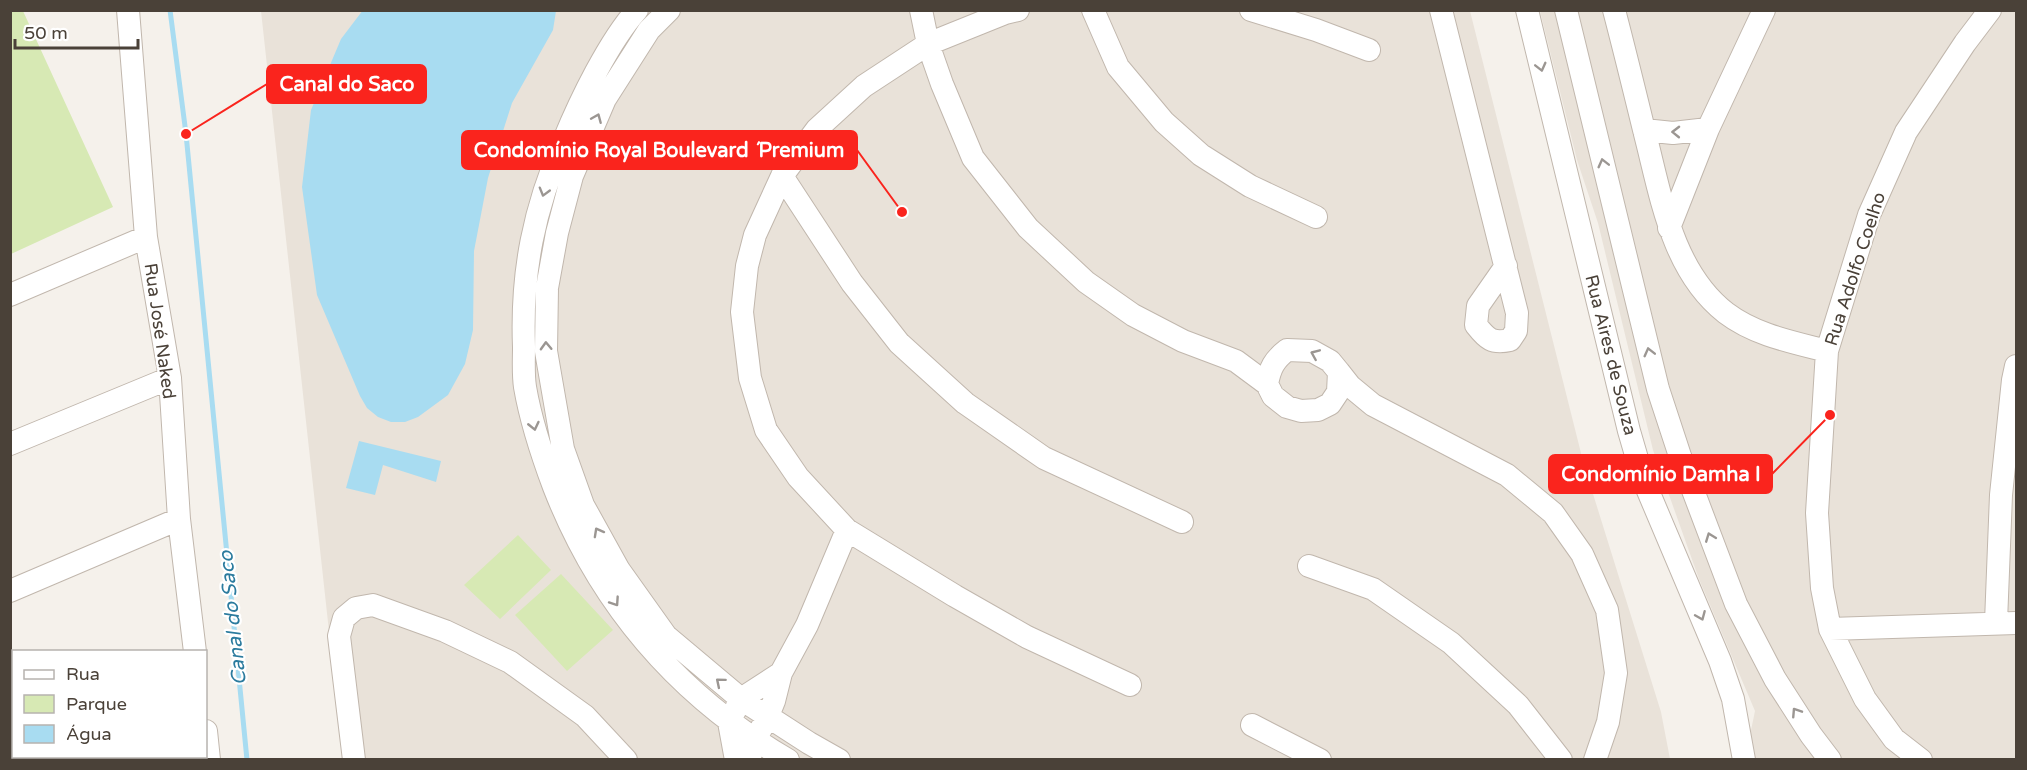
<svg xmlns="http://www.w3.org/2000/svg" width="2027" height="770" viewBox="0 0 2027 770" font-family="'Varela Round',sans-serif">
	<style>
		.residential { fill: #e9e2d9 }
		.green { fill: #d7e9b4 }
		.water { fill: #a8dcf1 }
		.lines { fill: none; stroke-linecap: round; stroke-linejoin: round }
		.stream { stroke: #a8dcf1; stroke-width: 5 }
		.minor-casing { stroke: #c1b7ad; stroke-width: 24 }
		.minor { stroke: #fff; stroke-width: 22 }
		.oneway { stroke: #9b9692 }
		.labels { text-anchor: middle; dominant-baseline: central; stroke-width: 4.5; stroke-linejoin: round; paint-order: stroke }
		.street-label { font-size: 18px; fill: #4a4138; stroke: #fff }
		.water-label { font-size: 20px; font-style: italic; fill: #2b7b9e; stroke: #fff }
		.leader { fill: none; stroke: #fa241d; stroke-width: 2 }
		.callout-dot { fill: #fa241d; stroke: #fff; stroke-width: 2 }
		.callout { fill: #fa241d; stroke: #fa241d; stroke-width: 2 }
		.callout-label { font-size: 20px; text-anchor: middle; font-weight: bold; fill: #fff }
	</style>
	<rect width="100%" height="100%" fill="#f5f1eb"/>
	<path class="residential" d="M261,11H1470L1584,465L1661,712L1670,759H343Z
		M1540,11H2016V759H1745L1755,711L1699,579L1653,450L1598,223L1577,160Z"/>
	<path class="green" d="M10,11H23L113,207L11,254Z
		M518,535L551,570L500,619L464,585Z
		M561,574L613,630L567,671L515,615Z"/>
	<path class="water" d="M363,10L556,11L553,30L512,103L488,178L474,251L473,330L465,364L448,395L418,417L405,422H391L378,417L367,408L360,396L317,295L302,187L311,110L341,39Z
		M359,441L441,461L436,482L383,465L375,495L346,488Z"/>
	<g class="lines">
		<path class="stream" d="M170,10L186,134L247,760"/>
		<defs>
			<path id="minor" d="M128,10L146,237L170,378L179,519L195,652
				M637,10C609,41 580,101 564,140C534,208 521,272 524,347C524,360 523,374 525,387C531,422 542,455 554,487C600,605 679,696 788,760
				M669,10L649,30L605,99L572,176L557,233L547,288L546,351L563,449L583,505L619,570L666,636L741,699L809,743L839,760
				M921,10L928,44L942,84L973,158L1028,228L1086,282L1133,315L1183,341L1236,361L1267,384L1273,396L1287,407L1301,411L1318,410L1330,404L1338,392L1339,372L1330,361L1312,351L1287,350C1274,360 1270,368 1267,384
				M1018,10L1005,13L928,44L864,86L817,129L782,176L755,235L747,266L742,312L750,378L766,430L798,477L847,530L955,596L1027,637L1130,685
				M1093,10L1118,67L1164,122L1201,155L1250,186L1316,217
				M1251,10L1316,30L1369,50
				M1441,10L1517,313L1516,331L1510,340C1492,344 1487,339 1476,325L1478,306L1506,266
				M1527,10L1629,431L1643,479L1720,661L1733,699L1744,760
				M1566,10L1658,389L1680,456L1736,604L1775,679L1811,735L1830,760
				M1614,10C1625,52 1635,93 1645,134C1661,196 1672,271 1726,313C1755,335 1792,342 1827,351
				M1644,130L1673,133L1708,129
				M782,176L852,283L899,343L965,403L1044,458L1182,522
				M1669,228L1708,129L1764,10
				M10,295L146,237
				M1339,372L1350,386L1373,405L1507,475L1553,513L1582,554L1607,610L1616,673L1608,722L1595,760
				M10,444L170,378
				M1309,566L1373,589L1451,643L1518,705L1561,760
				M10,591L179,519
				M1996,622L2001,495L2013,380L2016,366
				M1830,629L2016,623
				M1252,725L1320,760
				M206,731L209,760
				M10,739L14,737
				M354,760L339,636L344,618L356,608L373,605L445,631L510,662L585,716L626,760
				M736,760L729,722L741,699L781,673
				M749,760L755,740L768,716L774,701L781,673L807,625L847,530
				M1921,760L1894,739L1865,699L1830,629L1822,588L1817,513L1827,351L1869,215L1906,132L1965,43L1990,10"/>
		</defs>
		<use href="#minor" class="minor-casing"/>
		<use href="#minor" class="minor"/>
	</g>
	<defs><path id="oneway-chevron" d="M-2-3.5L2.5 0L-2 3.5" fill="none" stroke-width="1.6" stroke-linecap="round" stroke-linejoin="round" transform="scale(1.5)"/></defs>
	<g class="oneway">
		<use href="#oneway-chevron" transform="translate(1541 67) rotate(76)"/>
		<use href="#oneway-chevron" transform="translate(597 118) rotate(-67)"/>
		<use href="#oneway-chevron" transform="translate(1676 132) rotate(-179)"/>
		<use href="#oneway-chevron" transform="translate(1603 163) rotate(-104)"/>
		<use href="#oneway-chevron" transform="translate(544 192) rotate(106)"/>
		<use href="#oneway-chevron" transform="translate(546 346) rotate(-92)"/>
		<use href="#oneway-chevron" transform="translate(1649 352) rotate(-104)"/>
		<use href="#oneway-chevron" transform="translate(1315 354) rotate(-157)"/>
		<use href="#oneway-chevron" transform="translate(534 426) rotate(77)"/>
		<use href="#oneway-chevron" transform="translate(598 532) rotate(-119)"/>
		<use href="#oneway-chevron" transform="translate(1710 537) rotate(-111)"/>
		<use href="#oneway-chevron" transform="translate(615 602) rotate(56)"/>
		<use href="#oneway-chevron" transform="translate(1701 616) rotate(67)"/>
		<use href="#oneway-chevron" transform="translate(720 682) rotate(-140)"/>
		<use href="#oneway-chevron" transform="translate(1796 712) rotate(-123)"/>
	</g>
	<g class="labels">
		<g class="street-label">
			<text transform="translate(1855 269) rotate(-72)">Rua Adolfo Coelho</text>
			<text transform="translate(160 331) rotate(82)">Rua José Naked</text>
			<text transform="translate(1611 355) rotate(76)">Rua Aires de Souza</text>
		</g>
		<g class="water-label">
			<text transform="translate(233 618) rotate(-96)">Canal do Saco</text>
		</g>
	</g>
	<path class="leader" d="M186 134L267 84M902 212L857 150M1830 415L1772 474"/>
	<g class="callout-dot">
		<circle cx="186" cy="134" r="6"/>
		<circle cx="902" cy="212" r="6"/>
		<circle cx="1830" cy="415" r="6"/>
	</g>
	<g class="callout">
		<rect x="267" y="65" width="159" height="38" rx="6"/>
		<rect x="462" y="131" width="395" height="38" rx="6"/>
		<rect x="1549" y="455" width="223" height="38" rx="6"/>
	</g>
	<g class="callout-label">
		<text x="347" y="91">Canal do Saco</text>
		<text x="659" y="157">Condomínio Royal Boulevard ´Premium</text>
		<text x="1661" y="481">Condomínio Damha I</text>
	</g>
	<rect width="2027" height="770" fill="none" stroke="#4a4138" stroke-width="24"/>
	<rect x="12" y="650" width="195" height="108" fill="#ffffff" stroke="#b7b3af" stroke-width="1.5"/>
	<rect x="24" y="670" width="30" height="9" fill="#ffffff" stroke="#b7b3af" stroke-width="1.5"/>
	<text x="66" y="680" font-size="18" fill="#4a4138">Rua</text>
	<rect x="24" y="695" width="30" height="18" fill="#d7e9b4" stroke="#b7b3af" stroke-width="1.5"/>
	<text x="66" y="710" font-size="18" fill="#4a4138">Parque</text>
	<rect x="24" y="725" width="30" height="18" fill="#a8dcf1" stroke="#b7b3af" stroke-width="1.5"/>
	<text x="66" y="740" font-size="18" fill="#4a4138">Água</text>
	<path d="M15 39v9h123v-9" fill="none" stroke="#4a4138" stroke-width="3"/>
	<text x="24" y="39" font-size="18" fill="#4a4138" stroke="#ffffff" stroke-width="4.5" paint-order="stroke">50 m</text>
</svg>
